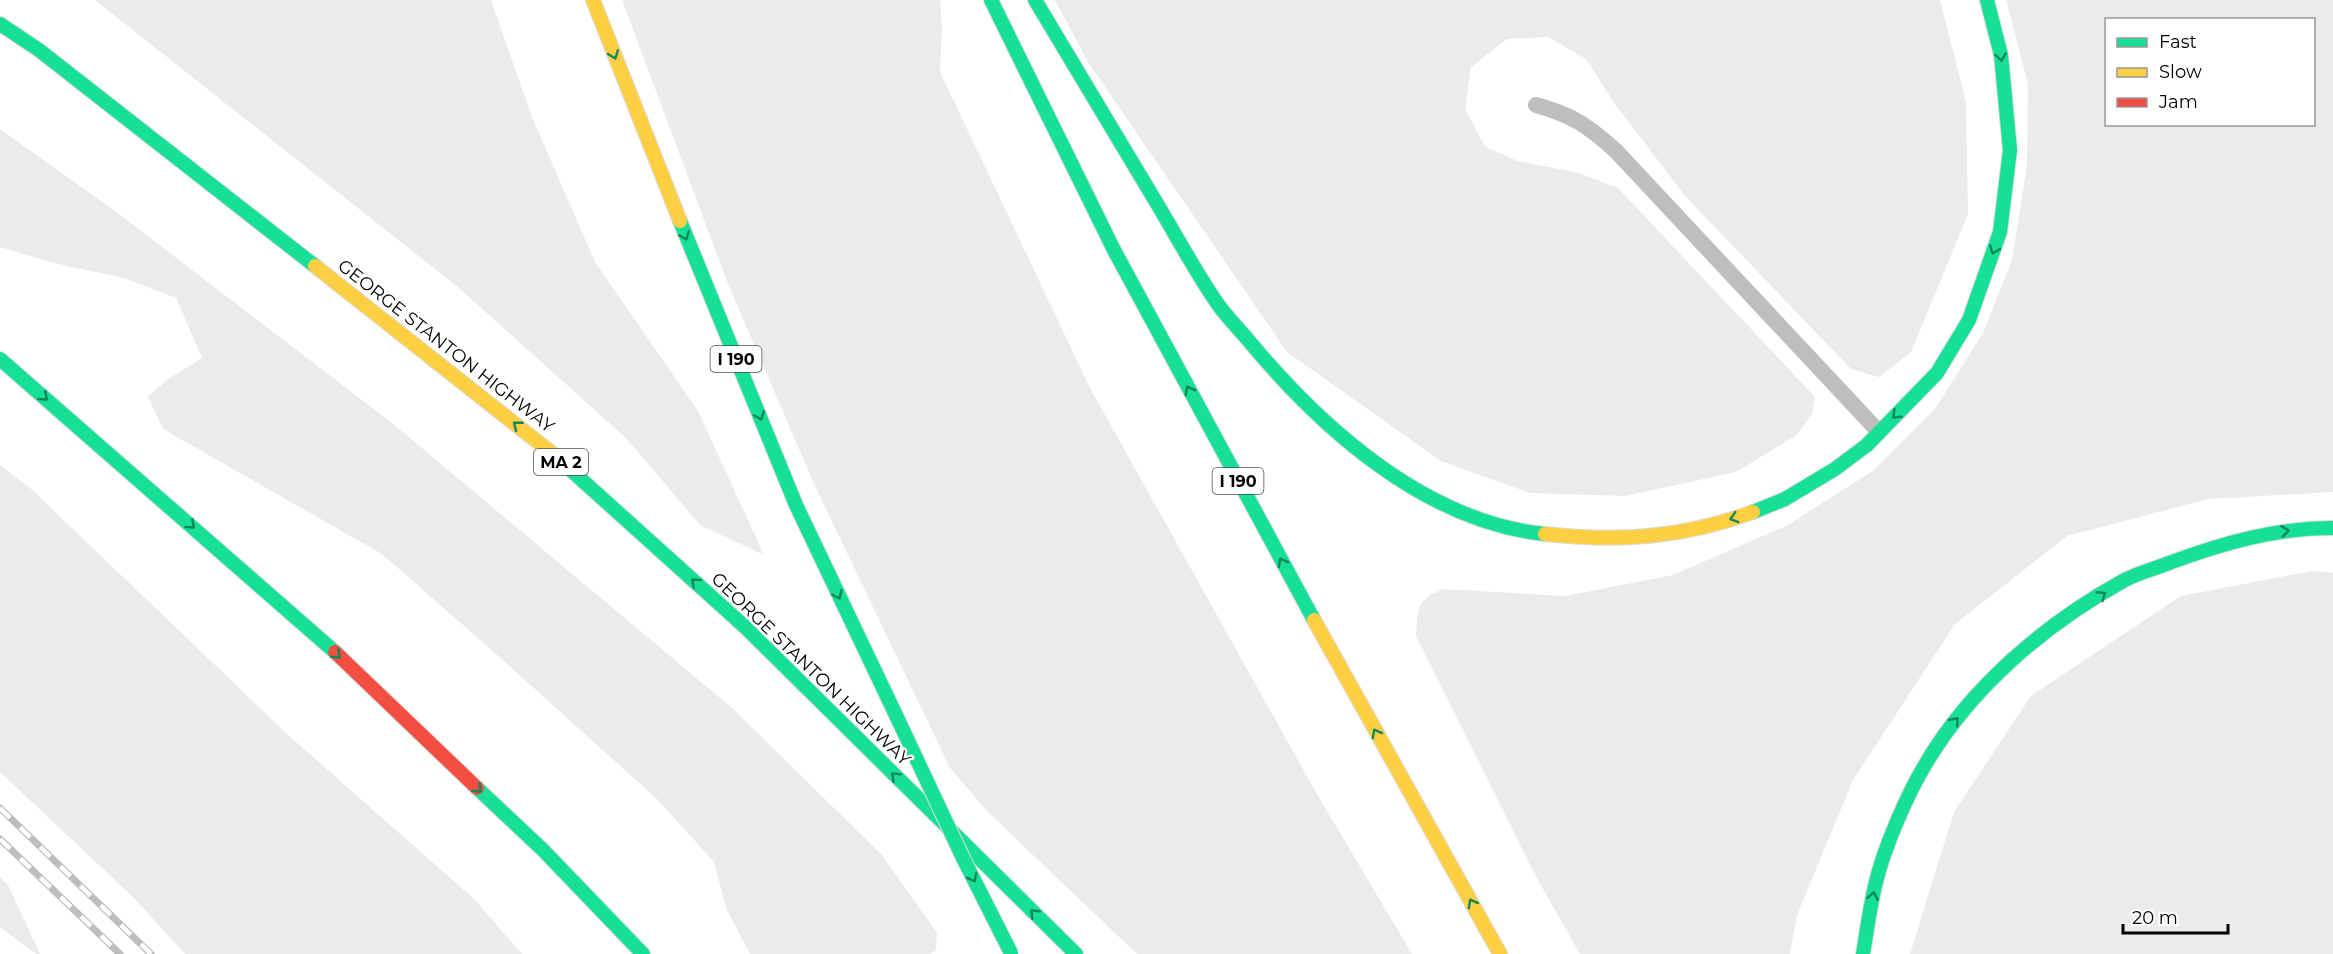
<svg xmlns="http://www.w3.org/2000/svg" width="2333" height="954" viewBox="0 0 2333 954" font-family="Montserrat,sans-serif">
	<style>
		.green { fill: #ebebeb; fill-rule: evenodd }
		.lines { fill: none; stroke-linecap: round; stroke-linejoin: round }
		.fast-casing { stroke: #dbdbdb; stroke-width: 16 }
		.slow-casing { stroke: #dbdbdb; stroke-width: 16 }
		.jam-casing { stroke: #dbdbdb; stroke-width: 16 }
		.lane { stroke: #bebebe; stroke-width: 16 }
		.fast { stroke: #16e098; stroke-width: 14 }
		.slow { stroke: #ffcf43; stroke-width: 14 }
		.jam { stroke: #f24e42; stroke-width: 14 }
		.rail-casing { stroke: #bebebe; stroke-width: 7 }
		.rail { stroke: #fff; stroke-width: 4.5; stroke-dasharray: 14; stroke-linecap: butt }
		.fast-bridge-casing { stroke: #dbdbdb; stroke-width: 16; stroke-linecap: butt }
		.fast-bridge { stroke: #16e098; stroke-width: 14 }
		.oneway { stroke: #0d865b }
		.labels { text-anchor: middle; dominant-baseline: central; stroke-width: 4.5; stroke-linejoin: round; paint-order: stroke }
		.shield { fill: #fff; stroke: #4c4c4c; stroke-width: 1.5 }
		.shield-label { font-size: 16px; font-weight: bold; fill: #000 }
		.street-label { font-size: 18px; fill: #000; stroke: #fff }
	</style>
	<rect width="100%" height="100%" fill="#fff"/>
	<path class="green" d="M95,0H491L532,117L595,262L698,411L764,555L700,525L626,438L459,288Z
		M622,0H940L942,28L940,72L1090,388L1318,796L1412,954H1137L988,812L950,768L815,486L728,284Z
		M1055,0H1940L1966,102L1968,214L1911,352L1879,377L1851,369L1685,196L1615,104L1586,59L1548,37L1507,39L1471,67L1465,109L1485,147L1518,161L1579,173L1618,188L1815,397L1812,414L1797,435L1736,472L1625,496L1530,493L1441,461L1287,352L1088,62Z
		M2006,0H2333V492L2209,499L2067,536L1955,624L1853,780L1797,915L1790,954H1580L1534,873L1416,636C1418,608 1416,600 1443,589L1565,596L1673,575L1786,526L1873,471L1935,409L1983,333L2012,260L2027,165L2028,84ZM2106,20H2314V124H2106Z
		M0,129L115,211L392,423L732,708L882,855L937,933L936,950L931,954H750L726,908L714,862L657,799L496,654L382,554L163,429L148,397L168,379L202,358L176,298L124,278L57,264L0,247Z
		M0,465L31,489L288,735L474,899L522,954H185L134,898L0,772Z
		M2312,571L2333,573V954H1910L1954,812L2031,696L2181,596Z
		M0,877L8,885L40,954H36L0,927Z"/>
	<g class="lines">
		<defs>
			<path id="fast" d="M991,0L1114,250L1314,620
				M1035,0C1075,67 1116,135 1156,202C1176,235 1195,271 1217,303C1226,316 1238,328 1249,341C1322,429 1426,522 1545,534
				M0,24L39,50L315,266
				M680,221L796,505L894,711
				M0,359L335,652
				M553,454L744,626L1076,954
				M1753,512L1785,499L1835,469L1867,445L1937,373L1969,320L2000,232L2010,150L2001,55L1987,0
				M477,788L543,850L643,954
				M1863,954C1867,930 1870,906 1876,882C1884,848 1907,795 1925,765C1970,688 2045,624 2123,581C2137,573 2154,569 2169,563C2223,543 2275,528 2333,528"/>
			<path id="slow" d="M593,0L680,221
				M315,266L553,454
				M1545,534C1618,542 1683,538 1753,512
				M1314,620L1500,954"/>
			<path id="jam" d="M335,652L477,788"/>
		</defs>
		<use href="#fast" class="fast-casing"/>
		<use href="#slow" class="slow-casing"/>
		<use href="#jam" class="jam-casing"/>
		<path class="lane" d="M1536,105C1572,115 1587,125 1615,150L1879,432"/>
		<use href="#fast" class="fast"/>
		<use href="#slow" class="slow"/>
		<use href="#jam" class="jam"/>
		<defs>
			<path id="rail" d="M0,808L151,954
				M0,839L120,954"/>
		</defs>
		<use href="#rail" class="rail-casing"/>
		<use href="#rail" class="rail"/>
		<defs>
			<path id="fast-bridge" d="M894,711L963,858L1011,953"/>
		</defs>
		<use href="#fast-bridge" class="fast-bridge-casing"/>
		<use href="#fast-bridge" class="fast-bridge"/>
	</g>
	<defs><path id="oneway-chevron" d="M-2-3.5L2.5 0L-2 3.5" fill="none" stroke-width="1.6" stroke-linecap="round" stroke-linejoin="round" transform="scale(1.5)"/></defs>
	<g class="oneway">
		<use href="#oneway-chevron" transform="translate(614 55) rotate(69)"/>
		<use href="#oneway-chevron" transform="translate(2001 57) rotate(81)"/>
		<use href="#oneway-chevron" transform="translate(685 236) rotate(68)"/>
		<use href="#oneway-chevron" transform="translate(1994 250) rotate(110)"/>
		<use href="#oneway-chevron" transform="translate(1189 390) rotate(-118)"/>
		<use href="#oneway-chevron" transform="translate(44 397) rotate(41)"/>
		<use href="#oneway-chevron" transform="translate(1896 415) rotate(135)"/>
		<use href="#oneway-chevron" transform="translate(760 416) rotate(68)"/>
		<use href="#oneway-chevron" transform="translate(517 425) rotate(-142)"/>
		<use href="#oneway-chevron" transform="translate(1734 518) rotate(163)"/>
		<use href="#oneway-chevron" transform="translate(191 525) rotate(42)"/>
		<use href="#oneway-chevron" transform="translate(2285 531) rotate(-7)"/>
		<use href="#oneway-chevron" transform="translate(1282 562) rotate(-118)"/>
		<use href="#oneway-chevron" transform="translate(695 582) rotate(-138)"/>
		<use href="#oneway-chevron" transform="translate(838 595) rotate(65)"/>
		<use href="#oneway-chevron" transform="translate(2102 595) rotate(-33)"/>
		<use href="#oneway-chevron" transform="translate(337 655) rotate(43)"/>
		<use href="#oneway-chevron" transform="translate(1955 721) rotate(-51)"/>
		<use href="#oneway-chevron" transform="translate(1376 733) rotate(-119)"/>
		<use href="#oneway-chevron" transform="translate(895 776) rotate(-135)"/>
		<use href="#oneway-chevron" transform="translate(478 789) rotate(43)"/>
		<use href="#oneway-chevron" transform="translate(973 878) rotate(63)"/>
		<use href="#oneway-chevron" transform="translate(1873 896) rotate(-80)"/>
		<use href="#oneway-chevron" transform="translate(1472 903) rotate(-119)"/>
		<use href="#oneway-chevron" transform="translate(1034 913) rotate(-135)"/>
	</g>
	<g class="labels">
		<g class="shield">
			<rect x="710.5" y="346" width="51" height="26" rx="4.5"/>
			<rect x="534" y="449" width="54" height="26" rx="4.5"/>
			<rect x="1212.5" y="468" width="51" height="26" rx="4.5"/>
		</g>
		<g class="shield-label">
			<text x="736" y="359">I 190</text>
			<text x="561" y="462">MA 2</text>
			<text x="1238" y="481">I 190</text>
		</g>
		<g class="street-label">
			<text transform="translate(446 346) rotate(38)">GEORGE STANTON HIGHWAY</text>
			<text transform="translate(811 669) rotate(44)">GEORGE STANTON HIGHWAY</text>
		</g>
	</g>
	<rect x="2105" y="18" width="210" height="108" fill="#ffffff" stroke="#999999" stroke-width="1.5"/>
	<rect x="2117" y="38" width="30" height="9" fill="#16e098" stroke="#999999" stroke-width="1.5"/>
	<text x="2159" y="48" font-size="18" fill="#000000">Fast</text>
	<rect x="2117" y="68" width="30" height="9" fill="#ffcf43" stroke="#999999" stroke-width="1.5"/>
	<text x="2159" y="78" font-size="18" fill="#000000">Slow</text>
	<rect x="2117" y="98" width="30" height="9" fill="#f24e42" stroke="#999999" stroke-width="1.5"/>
	<text x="2159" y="108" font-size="18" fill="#000000">Jam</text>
	<path d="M2123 924v9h105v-9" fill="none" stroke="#000000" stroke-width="3"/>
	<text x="2132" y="924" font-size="18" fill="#000000" stroke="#ffffff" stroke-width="4.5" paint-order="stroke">20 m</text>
</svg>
